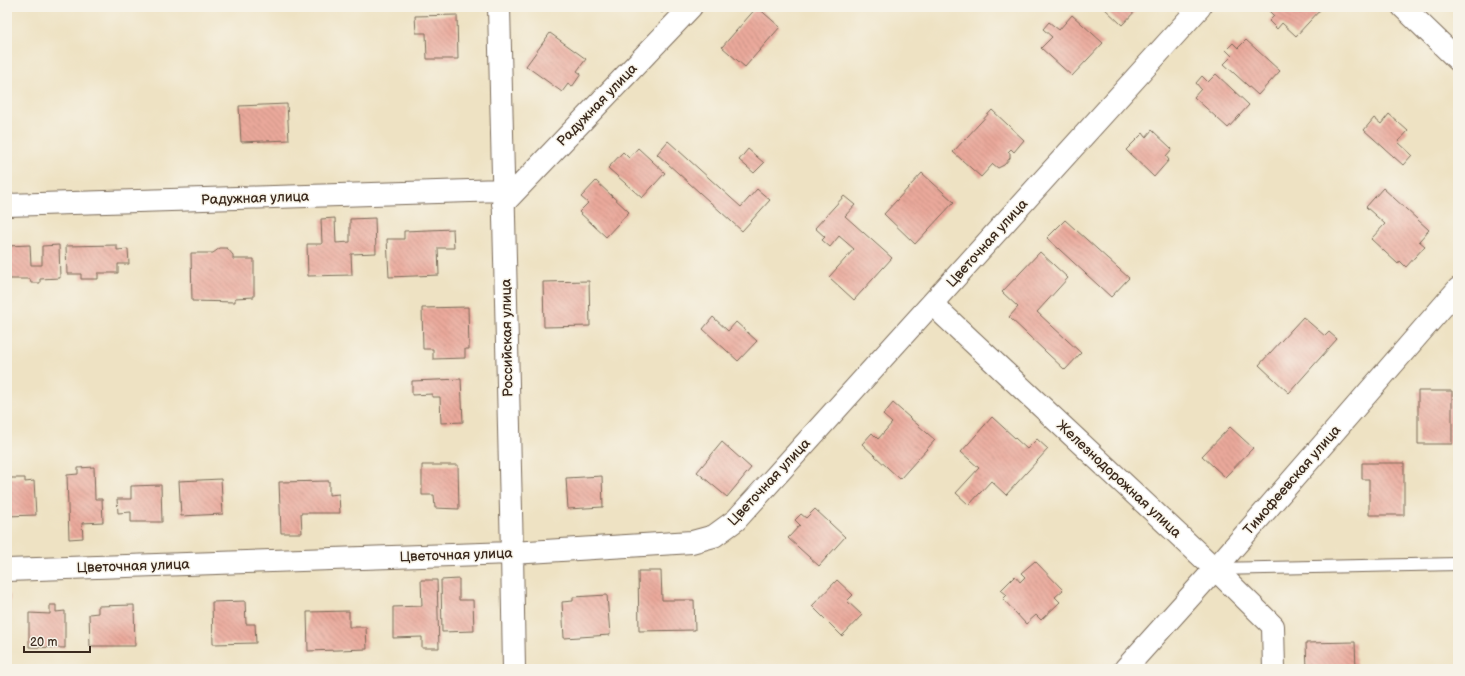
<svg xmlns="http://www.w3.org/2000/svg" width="1465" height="676" viewBox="0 0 1465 676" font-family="'Balsamiq Sans',sans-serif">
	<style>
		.building { fill: url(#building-back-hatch) }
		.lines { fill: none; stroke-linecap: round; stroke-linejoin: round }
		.service-casing { stroke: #7a6a58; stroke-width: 14 }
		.minor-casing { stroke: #7a6a58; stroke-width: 24 }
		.service { stroke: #fff; stroke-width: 12 }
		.minor { stroke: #fff; stroke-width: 22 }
		.labels { text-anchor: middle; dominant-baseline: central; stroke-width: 3; stroke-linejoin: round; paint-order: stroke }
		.street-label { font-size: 14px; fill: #3b2a1e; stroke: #f7f3e8 }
	</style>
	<defs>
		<pattern id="building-back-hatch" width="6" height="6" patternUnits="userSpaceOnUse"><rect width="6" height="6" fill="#eaa99b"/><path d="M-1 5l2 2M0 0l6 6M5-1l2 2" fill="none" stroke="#bf8a7e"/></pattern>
	</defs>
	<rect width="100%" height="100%" fill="#f7f3e8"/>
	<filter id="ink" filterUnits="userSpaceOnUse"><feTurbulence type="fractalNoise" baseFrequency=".025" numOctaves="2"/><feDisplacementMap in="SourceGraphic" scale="8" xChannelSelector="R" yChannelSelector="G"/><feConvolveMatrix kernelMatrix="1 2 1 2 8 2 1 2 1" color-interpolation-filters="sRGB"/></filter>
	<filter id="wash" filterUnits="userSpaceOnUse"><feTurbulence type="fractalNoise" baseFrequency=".012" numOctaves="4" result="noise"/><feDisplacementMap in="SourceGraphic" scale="16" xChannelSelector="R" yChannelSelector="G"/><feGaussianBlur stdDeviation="0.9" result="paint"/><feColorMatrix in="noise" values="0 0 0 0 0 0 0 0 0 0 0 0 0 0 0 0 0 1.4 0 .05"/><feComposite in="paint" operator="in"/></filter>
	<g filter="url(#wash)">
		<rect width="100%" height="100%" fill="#eee2c3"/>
		<g id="blocks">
			<path class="building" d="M656,7H667L662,13Z
				M757,7L780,27L745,67L722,47Z
				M1103,7H1139L1122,25Z
				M1265,7H1319L1321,9L1296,36L1282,23L1277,29L1269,21L1274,16Z
				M457,15L458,59H427L426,33H416L415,16Z
				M1072,15L1103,43L1072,76L1041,48L1052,37L1043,29L1049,22L1059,30Z
				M550,33L586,59L577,71L581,74L572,87L568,84L562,92L526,66Z
				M1246,40L1280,71L1258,95L1224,64L1232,56L1226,50L1233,43L1238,48Z
				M1216,74L1249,105L1228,128L1194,97L1201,89L1196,83L1202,76L1208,82Z
				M287,104L289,140L241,142L239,106Z
				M992,110L1024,140L1014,152L1011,149L1008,152L1010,153V158L1004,165L998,168L993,164L981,177L953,152Z
				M1389,114L1408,131L1398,142L1412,155L1403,165L1364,130L1374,118L1381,124Z
				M1152,130L1172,149L1166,156L1169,160L1154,177L1126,150L1143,133L1146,137Z
				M668,141L741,207L757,189L770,200L742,231L657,154Z
				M638,148L665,173L642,198L608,168L623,152L629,158Z
				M748,149L764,163L754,173L739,160Z
				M922,173L954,202L915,244L884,214Z
				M596,181L629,212L606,237L579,212L588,203L581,197Z
				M1383,188L1429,230L1419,241L1425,246L1406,267L1400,261L1398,264L1371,239L1385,224L1366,207Z
				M844,196L855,205L845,216L892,258L854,300L829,277L854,249L839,236L830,247L822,240L825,237L815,228Z
				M335,218L336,243L350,242V219L375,218L376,253L351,254L352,275L308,276L307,244H322L321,219Z
				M1065,220L1129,278L1111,297L1047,238Z
				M453,229L454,248H438L439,275L389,277L387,239H404V231Z
				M30,245L31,265H42V246L59,245L60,278L40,279V283H31L30,279H7V246Z
				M117,245V250L128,249L129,264H118V273H98V279H81V274H67L66,246Z
				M220,248H227L233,255V259H254V297L235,298V302L192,301L191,253H213Z
				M1040,252L1068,278L1037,312L1081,353L1065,370L1009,317L1018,307L1002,292Z
				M589,281L590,326L544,327L543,282Z
				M468,307L469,349H465V358L433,359V349H423L422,308Z
				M713,317L728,331L736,322L757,341L738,361L703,329Z
				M1303,317L1325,336L1329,332L1337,339L1289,393L1259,365Z
				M461,379L463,422L441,423L440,397H432V394L412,395V381Z
				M1418,391H1452V444H1418Z
				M893,403L935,440L900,479L862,444L872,433L878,439L892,423L883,415Z
				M992,417L1027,449L1037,439L1048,449L1006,495L991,481L969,505L956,493L979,468L961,452Z
				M1230,427L1253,448L1225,477L1202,456Z
				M722,442L751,468L727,497L697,472Z
				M1362,463H1404V515H1369V479H1362Z
				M422,465H458L459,509L435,508L434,495H422Z
				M94,467L95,499H102L103,522L82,523L83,538L69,539L67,475L78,474V468Z
				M602,476L603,507L568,509L566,478Z
				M7,478H25V482L34,481L36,515L7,516Z
				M221,479L223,514L181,516L179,481Z
				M329,481V495L339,494L340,513H301L302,533H281L279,482Z
				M161,485L162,522H131V512L118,513L117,499H131V486Z
				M815,509L845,537L819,566L788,538L800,525L795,520L801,514L806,518Z
				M1035,561L1063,590L1055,597L1060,602L1041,620L1036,615L1026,624L1003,599L1007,595L1001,590L1015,576L1020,582L1025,577L1021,573Z
				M638,571H661L662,600H694L695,630L639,631Z
				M459,579V600H473L474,631L442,632L441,580Z
				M421,580H437L439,648H422V637L393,638V607L422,606Z
				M837,580L853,595L847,601L862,615L842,636L812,606Z
				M7,595H10V657H7Z
				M607,595L610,635L564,638L562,602L573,601V597Z
				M245,601L246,624H255L256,643L213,644L212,602Z
				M50,605H56V612L65,611V648L29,647V613L50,614Z
				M134,605L135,646H90L89,614L98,613V606Z
				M349,611V627H366L367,649L308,651L307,612Z
				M1355,642L1356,669H1307L1306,643Z"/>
		</g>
	</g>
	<g filter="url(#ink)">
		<use href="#blocks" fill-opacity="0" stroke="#7a6a58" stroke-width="1"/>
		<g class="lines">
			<defs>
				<path id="service" d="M1215,569L1458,564"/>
				<path id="minor" d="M499,7L512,553L514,669
					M1403,7L1458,60
					M503,204L691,7
					M7,205L503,190
					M932,304L1215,569L1273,626L1274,669
					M7,570L512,553L692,542L714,536L736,520L1200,7
					M1125,669L1215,569L1458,289"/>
			</defs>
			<use href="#service" class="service-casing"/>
			<use href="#minor" class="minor-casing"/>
			<use href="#service" class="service"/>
			<use href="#minor" class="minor"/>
		</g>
	</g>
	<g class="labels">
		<g class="street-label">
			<text transform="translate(597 105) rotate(-46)">Радужная улица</text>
			<text transform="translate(255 198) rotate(-2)">Радужная улица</text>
			<text transform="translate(987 243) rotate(-48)">Цветочная улица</text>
			<text transform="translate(507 338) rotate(-91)">Российская улица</text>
			<text transform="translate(1119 479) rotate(43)">Железнодорожная улица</text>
			<text transform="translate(1292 480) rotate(-49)">Тимофеевская улица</text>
			<text transform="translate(769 482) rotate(-47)">Цветочная улица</text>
			<text transform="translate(456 555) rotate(-2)">Цветочная улица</text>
			<text transform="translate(133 566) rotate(-2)">Цветочная улица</text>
		</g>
	</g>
	<rect width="1465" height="676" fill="none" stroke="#f7f3e8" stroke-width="24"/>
	<path d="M24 646v6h66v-6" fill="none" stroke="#3b2a1e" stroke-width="2"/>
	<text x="30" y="646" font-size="12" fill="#3b2a1e" stroke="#f7f3e8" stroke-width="3" paint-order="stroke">20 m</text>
</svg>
